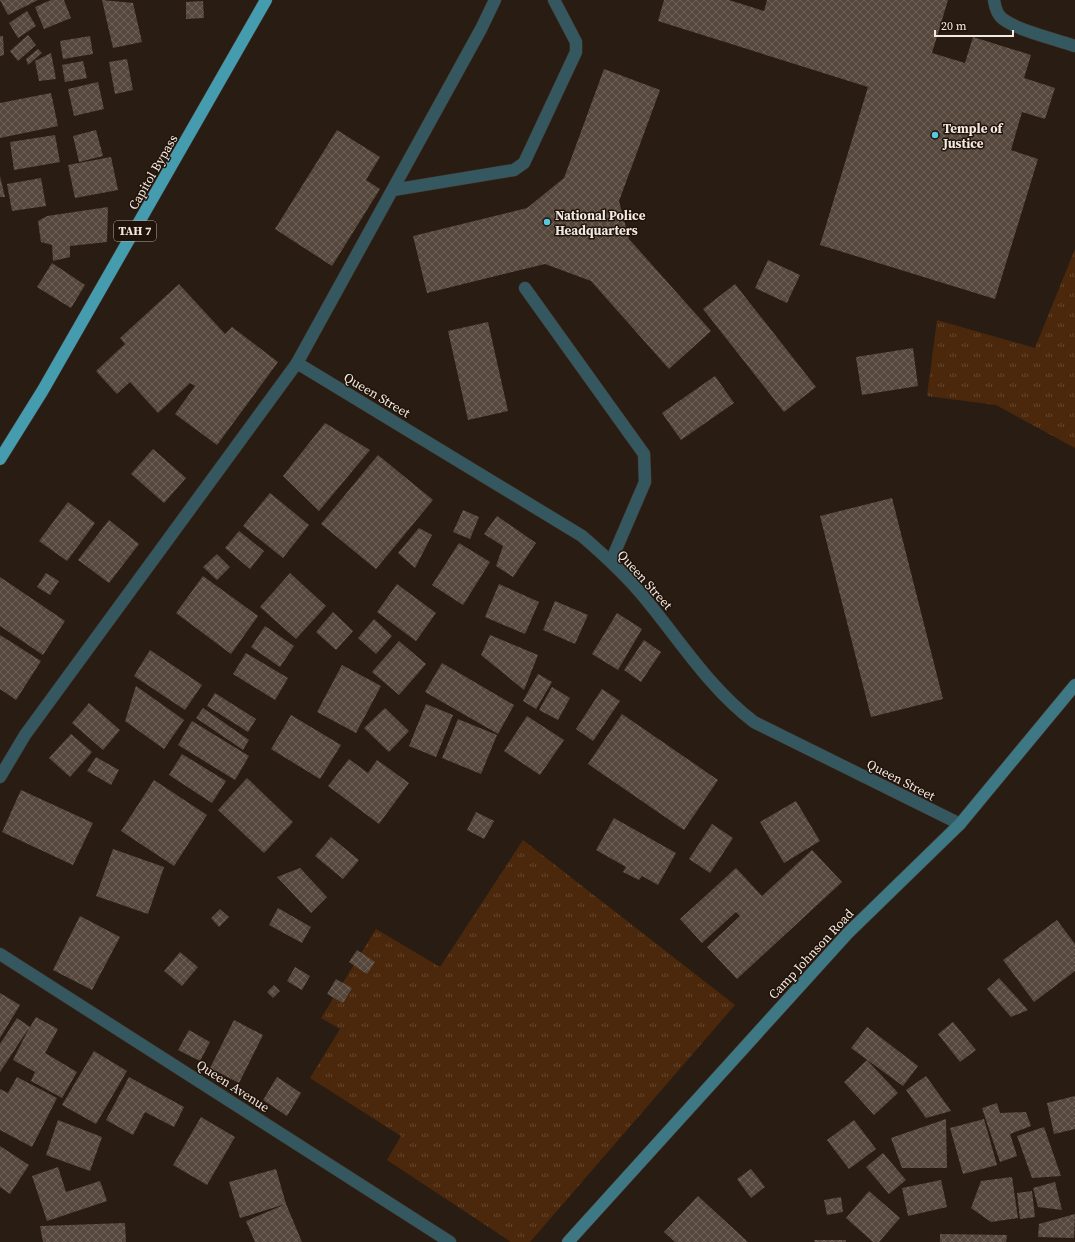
<svg xmlns="http://www.w3.org/2000/svg" width="1075" height="1242" viewBox="0 0 1075 1242" font-family="'Source Serif 4',serif">
	<style>
		.grass { fill: url(#grass-tufts) }
		.building { fill: url(#building-cross-hatch) }
		.lines { fill: none; stroke-linecap: round; stroke-linejoin: round }
		.service-casing { stroke: #453930; stroke-width: 13 }
		.minor-casing { stroke: #453930; stroke-width: 13 }
		.tertiary-casing { stroke: #453930; stroke-width: 13 }
		.secondary-casing { stroke: #453930; stroke-width: 13 }
		.trunk-casing { stroke: #453930; stroke-width: 13 }
		.service { stroke: #355860; stroke-width: 12 }
		.minor { stroke: #355860; stroke-width: 12 }
		.tertiary { stroke: #355860; stroke-width: 12 }
		.secondary { stroke: #3e7885; stroke-width: 12 }
		.trunk { stroke: #449cae; stroke-width: 12 }
		.poi-dot { fill: #56c9e1; stroke: #20130a; stroke-width: 1.5 }
		.labels { text-anchor: middle; dominant-baseline: central; stroke-width: 3; stroke-linejoin: round; paint-order: stroke }
		.shield { fill: #20130a; stroke: #b4a9a2; stroke-width: 1 }
		.shield-label { font-size: 12px; font-weight: bold; fill: #f3e9e3 }
		.poi-label { font-size: 13px; font-weight: bold; fill: #f3e9e3; stroke: #20130a; text-anchor: start }
		.street-label { font-size: 13px; fill: #f3e9e3; stroke: #20130a }
	</style>
	<defs>
		<pattern id="grass-tufts" width="24" height="20" patternUnits="userSpaceOnUse"><rect width="24" height="20" fill="#4b280b"/><path d="M3 7l-1-3M5 7V3M7 7l1-3M15 17l-1-3M17 17v-4M19 17l1-3" fill="none" stroke="#65472e"/></pattern>
		<pattern id="building-cross-hatch" width="8" height="8" patternUnits="userSpaceOnUse"><rect width="8" height="8" fill="#56473c"/><path d="M0 0l8 8M0 8l8-8" fill="none" stroke="#6f6258"/></pattern>
	</defs>
	<rect width="100%" height="100%" fill="#291c13"/>
	<path class="grass" d="M1075,249V448L996,405L927,396L937,320L1035,348Z
		M523,840L735,1005L530,1242H511L387,1160L401,1136L310,1078L340,1029L321,1018L376,929L440,967Z"/>
	<path class="building" d="M0,0H38L8,15Z
		M51,0H64L71,18L44,29L35,7Z
		M102,0L133,3L142,42L113,48Z
		M664,0H729L764,11L767,0H948L932,53L965,63L973,37L1031,55L1024,78L1055,88L1045,119L1022,112L1011,150L1038,159L995,299L820,245L868,87L658,21Z
		M203,1L204,18L186,19V2Z
		M27,11L36,26L18,38L9,23Z
		M28,35L36,45L18,61L10,51Z
		M0,36H3L4,55L0,56Z
		M90,36L93,54L63,59L60,41Z
		M38,49L42,53L28,65L26,59Z
		M51,53L56,79L39,81L35,61Z
		M127,59L133,90L115,94L109,62Z
		M83,61L87,78L65,82L62,65Z
		M604,69L660,90L619,201L629,239L711,331L669,369L591,281L545,264L427,293L413,236L527,208L564,178Z
		M98,82L104,109L74,116L68,89Z
		M51,93L58,126L0,138V103Z
		M96,130L103,156L79,162L73,136Z
		M337,130L380,157L366,180L380,189L332,266L275,229Z
		M55,135L60,162L14,170L10,142Z
		M111,157L118,190L75,198L68,165Z
		M0,176L5,197H0Z
		M41,178L46,206L12,211L7,184Z
		M108,207L107,242L70,246V257L53,261L52,245L41,242L38,221L47,216Z
		M768,260L800,275L787,303L755,288Z
		M52,263L85,285L71,308L37,287Z
		M179,284L225,334L232,327L278,362L217,445L175,414L195,386L190,383L158,413L130,382L117,394L96,371L125,344L120,338Z
		M735,284L816,387L784,412L703,309Z
		M488,322L508,411L468,420L448,331Z
		M913,348L918,386L862,395L856,357Z
		M715,376L734,403L681,440L662,413Z
		M325,423L370,450L319,511L283,476Z
		M153,449L186,478L164,503L131,474Z
		M378,455L433,500L376,569L321,524Z
		M270,493L309,525L283,558L243,526Z
		M892,498L943,699L871,717L820,516Z
		M68,502L95,523L67,561L39,541Z
		M463,510L479,517L470,539L453,532Z
		M497,516L536,543L513,577L496,566L503,546L484,534Z
		M109,520L139,544L109,583L78,560Z
		M419,528L432,535L415,568L398,553Z
		M239,531L264,551L250,569L225,548Z
		M459,543L490,562L463,605L432,585Z
		M217,554L230,567L217,580L203,567Z
		M46,573L59,581L50,595L37,587Z
		M290,573L326,606L296,639L260,607Z
		M203,576L258,616L231,654L176,613Z
		M0,577L65,621L43,655L0,626Z
		M397,584L436,613L416,641L377,612Z
		M499,584L539,602L525,634L485,617Z
		M555,601L588,615L575,644L543,630Z
		M333,612L353,631L336,650L316,632Z
		M617,613L642,629L618,670L592,654Z
		M374,619L392,636L376,654L358,638Z
		M265,626L294,646L280,667L251,647Z
		M0,635L41,661L16,700L0,689Z
		M490,635L538,655L524,690L481,655Z
		M644,640L661,652L641,682L624,670Z
		M399,641L426,664L399,695L372,672Z
		M150,650L202,685L185,710L134,676Z
		M246,653L288,678L275,700L233,674Z
		M442,663L514,705L498,734L425,692Z
		M342,665L381,686L356,733L317,712Z
		M538,674L552,682L536,709L523,701Z
		M136,686L184,720L164,749L125,721Z
		M552,687L570,698L558,720L539,710Z
		M602,689L620,701L593,741L576,729Z
		M215,693L256,719L248,732L207,706Z
		M89,703L120,730L103,750L72,723Z
		M426,704L453,715L436,757L409,746Z
		M203,708L249,740L243,750L196,718Z
		M385,708L409,731L389,752L364,728Z
		M622,714L718,780L684,830L588,764Z
		M291,715L341,745L320,779L271,749Z
		M527,716L564,740L540,775L504,751Z
		M458,719L497,735L481,774L442,758Z
		M192,721L249,756L235,780L178,745Z
		M71,734L92,752L70,777L49,758Z
		M182,754L226,781L212,803L169,775Z
		M96,757L119,770L111,785L87,771Z
		M349,759L368,773L377,760L409,783L379,824L328,786Z
		M247,778L293,822L264,853L218,810Z
		M154,780L207,815L174,866L121,831Z
		M21,790L93,823L73,865L2,832Z
		M796,801L820,841L784,863L760,822Z
		M476,812L494,821L484,839L467,830Z
		M614,818L676,853L658,885L642,876L639,880L623,872L626,867L596,850Z
		M712,824L733,838L710,873L689,859Z
		M331,837L359,860L343,879L315,856Z
		M113,849L164,867L148,914L96,896Z
		M812,850L842,882L737,979L707,947L740,916L736,912L702,943L680,919L736,868L762,896Z
		M300,868L327,897L311,913L277,877Z
		M278,908L311,927L302,943L269,925Z
		M220,909L229,917L219,927L211,918Z
		M80,916L120,937L92,990L53,970Z
		M1057,920L1075,944V971L1034,1002L1003,960Z
		M357,950L375,962L367,974L349,962Z
		M180,952L198,967L182,986L164,971Z
		M295,967L310,976L302,990L287,981Z
		M999,978L1028,1010L1011,1017L987,989Z
		M336,979L352,988L343,1003L327,994Z
		M274,985L280,991L273,998L267,992Z
		M0,993L20,1005L0,1038Z
		M36,1017L58,1029L45,1053L77,1072L62,1098L31,1081L35,1072L13,1060L29,1028L0,1072V1044L17,1018L30,1027Z
		M234,1020L263,1035L239,1083L210,1068Z
		M953,1022L976,1050L960,1062L938,1034Z
		M867,1027L918,1066L903,1086L851,1048Z
		M189,1030L210,1042L200,1061L178,1050Z
		M94,1051L127,1071L96,1124L62,1105Z
		M867,1060L898,1093L874,1115L844,1082Z
		M926,1076L951,1111L926,1118L906,1090Z
		M17,1077L57,1098L32,1147L0,1130V1089L8,1093Z
		M129,1077L184,1107L174,1127L145,1112L133,1135L106,1120Z
		M277,1077L301,1093L287,1116L263,1100Z
		M1075,1096V1129L1054,1134L1047,1103Z
		M997,1103L1000,1113L1026,1112L1031,1126L1010,1134L1017,1156L1000,1162L982,1108Z
		M201,1117L235,1137L207,1185L173,1165Z
		M946,1119L947,1168H902L891,1138Z
		M984,1119L997,1165L963,1174L950,1128Z
		M58,1120L102,1137L90,1171L46,1155Z
		M854,1120L876,1149L849,1169L827,1140Z
		M1044,1127L1061,1176L1032,1178L1017,1136Z
		M0,1146L29,1165L10,1194L0,1187Z
		M883,1153L906,1180L889,1194L866,1167Z
		M58,1167L66,1192L100,1181L107,1201L47,1221L32,1176Z
		M276,1169L286,1204L240,1218L229,1182Z
		M751,1169L765,1187L751,1198L737,1179Z
		M1012,1177L1018,1218L991,1222L971,1208L981,1181Z
		M941,1180L947,1207L908,1216L902,1188Z
		M1055,1182L1062,1210L1038,1207L1033,1188Z
		M869,1191L900,1218L879,1242H873L846,1218Z
		M1032,1191L1035,1217L1020,1219L1017,1193Z
		M698,1196L748,1242H675L664,1232Z
		M841,1197L843,1212L827,1215L824,1200Z
		M286,1204L302,1242H255L246,1221Z
		M1075,1214L1074,1238L1038,1237L1039,1224Z
		M125,1223L126,1242H43L40,1226Z
		M940,1234L1007,1235L1006,1242H940Z
		M814,1240H846V1242H815Z"/>
	<g class="lines">
		<defs>
			<path id="service" d="M994,0C995,7 997,15 1003,19C1019,31 1055,39 1075,46
				M393,190L514,170L524,163L576,52V42L554,0
				M525,288L644,454L645,482L611,561
				M297,363L481,29L495,0"/>
			<path id="minor" d="M0,777L25,735L297,363L582,536C604,555 625,574 643,596C679,639 709,688 754,722L960,824"/>
			<path id="tertiary" d="M0,954L450,1242"/>
			<path id="secondary" d="M568,1242L848,933L960,824L1075,685"/>
			<path id="trunk" d="M0,459L43,390L266,0"/>
		</defs>
		<use href="#service" class="service-casing"/>
		<use href="#minor" class="minor-casing"/>
		<use href="#tertiary" class="tertiary-casing"/>
		<use href="#secondary" class="secondary-casing"/>
		<use href="#trunk" class="trunk-casing"/>
		<use href="#service" class="service"/>
		<use href="#minor" class="minor"/>
		<use href="#tertiary" class="tertiary"/>
		<use href="#secondary" class="secondary"/>
		<use href="#trunk" class="trunk"/>
	</g>
	<g class="poi-dot">
		<circle cx="935" cy="135" r="4"/>
		<circle cx="547" cy="222" r="4"/>
	</g>
	<g class="labels">
		<rect class="shield" x="114" y="221" width="42" height="20" rx="3"/>
		<g class="shield-label">
			<text x="135" y="231">TAH 7</text>
		</g>
		<g class="poi-label">
			<text x="943" y="128">Temple of<tspan x="943" dy="15">Justice</tspan></text>
			<text x="555" y="215">National Police<tspan x="555" dy="15">Headquarters</tspan></text>
		</g>
		<g class="street-label">
			<text transform="translate(153 172) rotate(-60)">Capitol Bypass</text>
			<text transform="translate(377 395) rotate(31)">Queen Street</text>
			<text transform="translate(645 580) rotate(48)">Queen Street</text>
			<text transform="translate(901 780) rotate(27)">Queen Street</text>
			<text transform="translate(811 954) rotate(-47)">Camp Johnson Road</text>
			<text transform="translate(233 1086) rotate(33)">Queen Avenue</text>
		</g>
	</g>
	<path d="M935 30v6h78v-6" fill="none" stroke="#f3e9e3" stroke-width="2"/>
	<text x="941" y="30" font-size="12" fill="#f3e9e3" stroke="#20130a" stroke-width="3" paint-order="stroke">20 m</text>
</svg>
